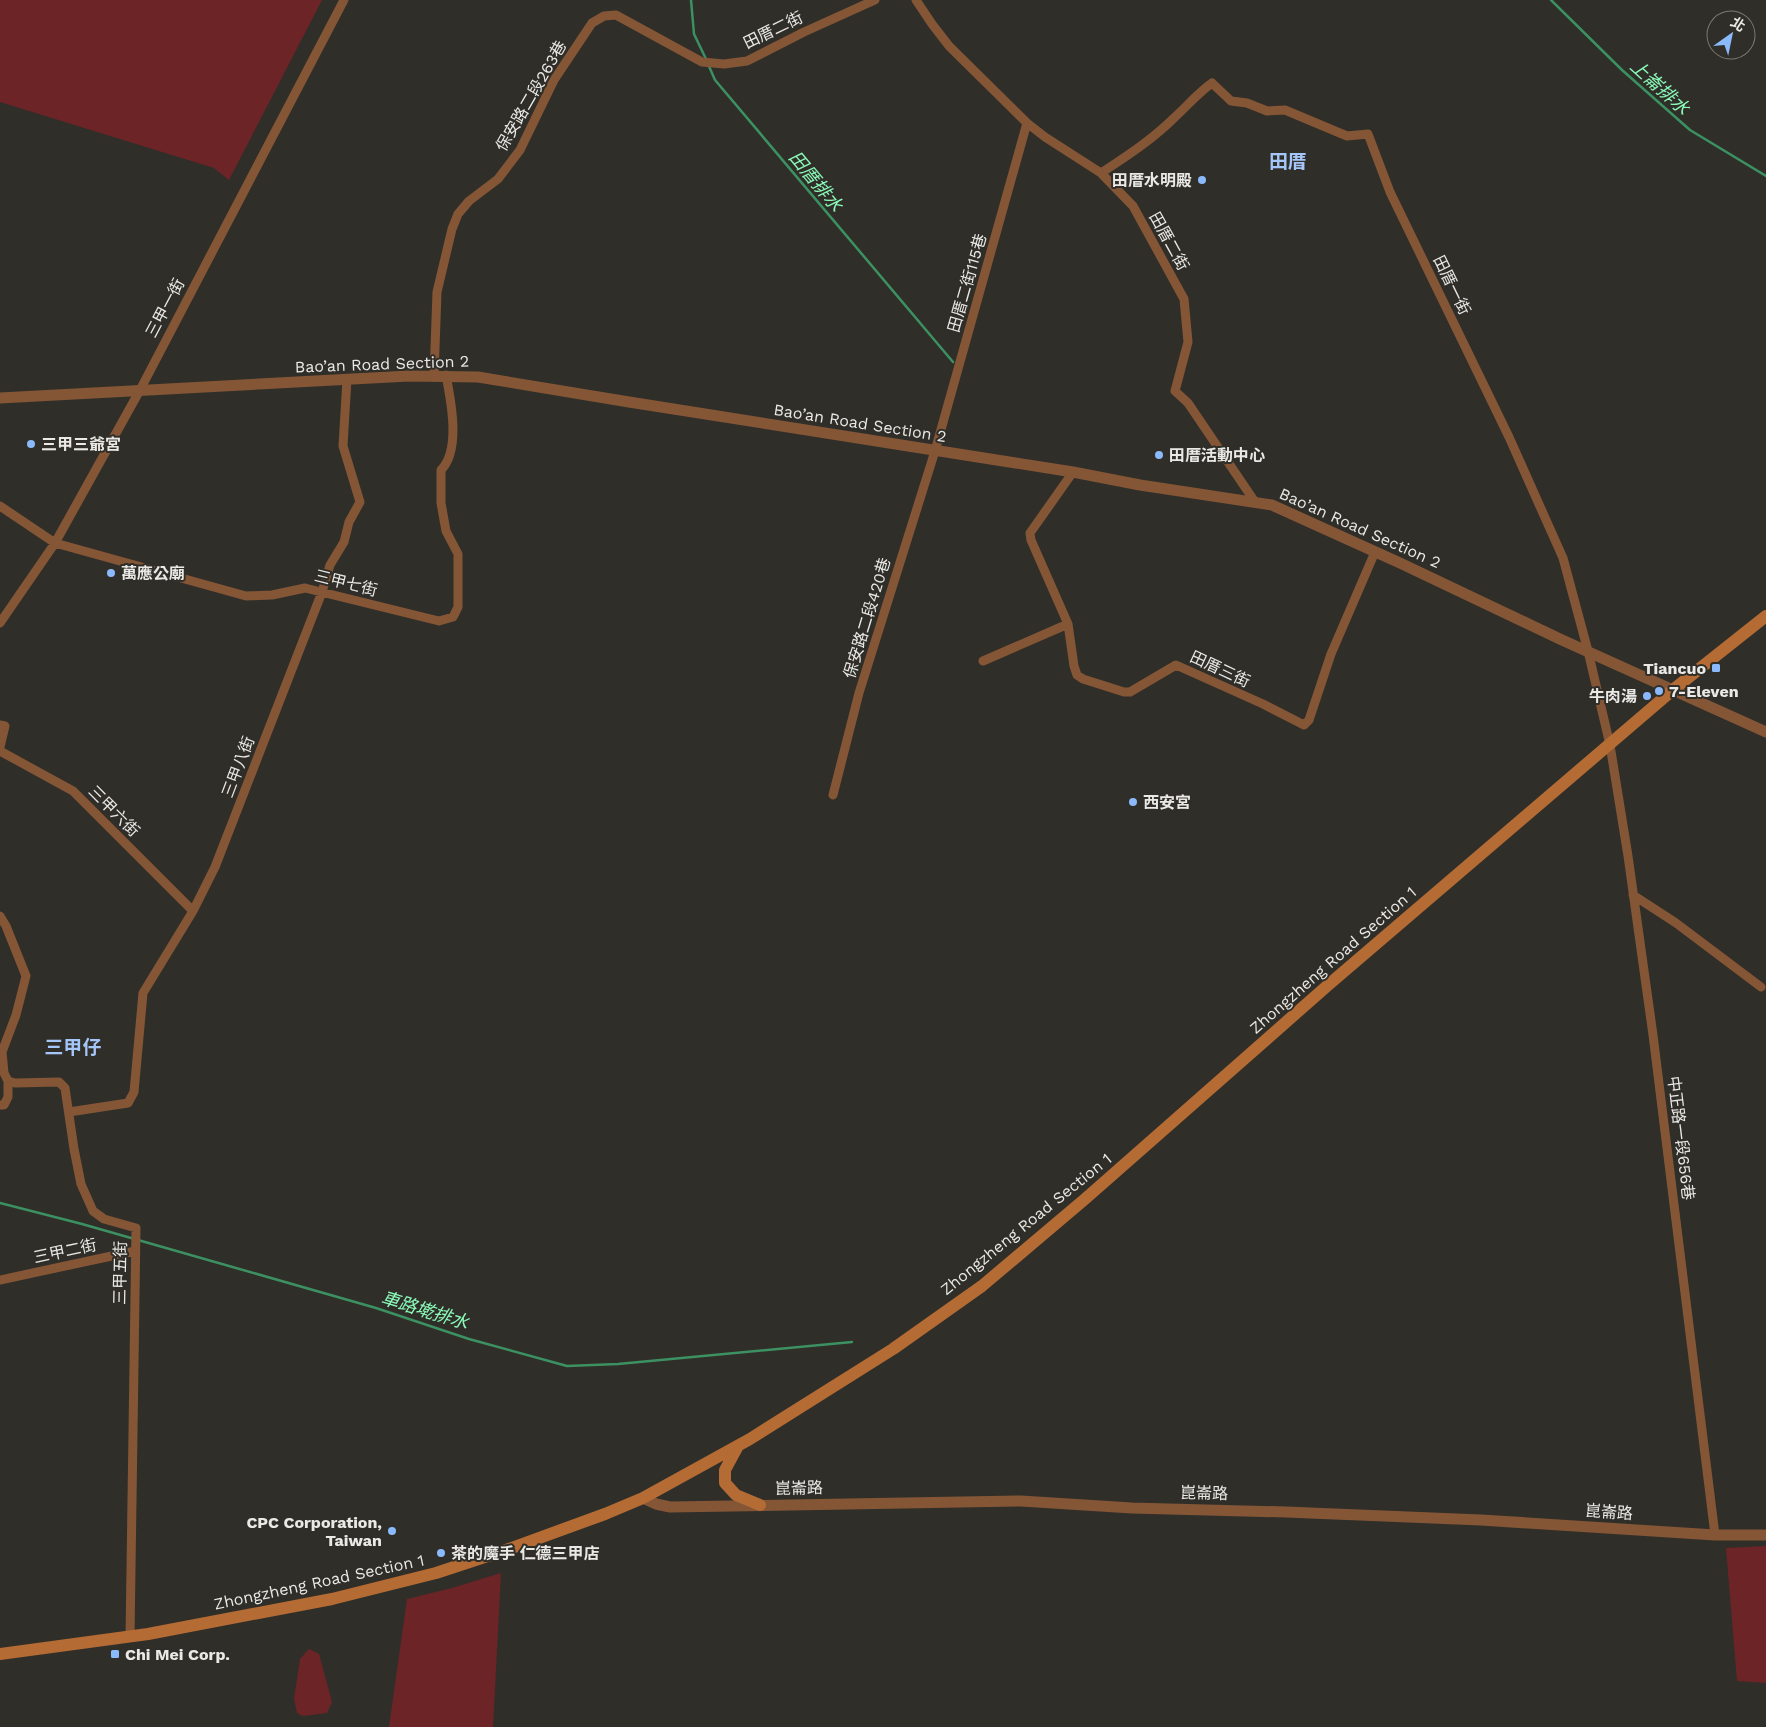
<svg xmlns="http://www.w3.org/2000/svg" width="1766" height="1727" viewBox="0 0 1766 1727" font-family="'Work Sans','Noto Sans TC',sans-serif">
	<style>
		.green { fill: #6d2427 }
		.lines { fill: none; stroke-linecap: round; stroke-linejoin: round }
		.stream { stroke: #3c9162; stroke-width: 2.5 }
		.minor { stroke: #845636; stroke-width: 9 }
		.tertiary { stroke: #845636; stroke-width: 11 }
		.secondary { stroke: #b46b34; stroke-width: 12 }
		.poi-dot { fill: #8bbafc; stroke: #302e29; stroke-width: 2 }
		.labels { text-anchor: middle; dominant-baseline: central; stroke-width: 4; stroke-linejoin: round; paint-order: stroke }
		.street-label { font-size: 16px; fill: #eae9e6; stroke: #302e29 }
		.poi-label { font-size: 16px; font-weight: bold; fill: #eae9e6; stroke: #302e29; text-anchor: start }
		.water-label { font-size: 18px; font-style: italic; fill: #89fab7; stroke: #302e29 }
		.quarter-label { font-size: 19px; font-weight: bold; fill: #a4c6f8; stroke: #302e29 }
	</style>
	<rect width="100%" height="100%" fill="#302e29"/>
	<path class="green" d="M0,0H322L229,180L214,168L0,102Z
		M1766,1546V1683L1737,1681L1726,1548Z
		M501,1573L493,1727H389L407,1599L452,1588Z
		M309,1649L319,1654L332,1702L327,1713L303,1716L297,1713L294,1699L300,1659Z"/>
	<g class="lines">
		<path class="stream" d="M691,0L694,34L706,59
			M1551,0L1622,70L1690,130L1766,176
			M708,64L715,80L953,362
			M0,1203L82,1224L376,1308L469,1339L567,1366L618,1364L852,1342"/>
		<path class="minor" d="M916,0L932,24L949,46L1027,123L1045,137L1101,173L1133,206L1184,299L1188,342L1175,391L1188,403L1255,502
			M1101,173C1127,156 1153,139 1175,117C1188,105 1198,93 1212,83L1231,101L1247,103L1267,111L1285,110L1347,136L1368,134L1390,192L1509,437L1563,558L1588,651L1610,745L1628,856L1653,1035L1715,1535
			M434,376L437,292L452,229L458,214L469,201L498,179L520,150L554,80L592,23L604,16L616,15L702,62L724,64L747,61L804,32L875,0
			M1073,472L1030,533L1031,540L1068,624L1074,666L1077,675L1083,679L1124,692H1130L1176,665L1263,704L1304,725L1309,720L1331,654L1375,552
			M0,506L55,543L246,596L272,595L305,588L439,621L453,617L458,607V554L446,531L441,503V470C461,450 451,401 446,375
			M0,623L55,543L140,390L344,0
			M983,661L1068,624
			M0,725L5,726L0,747
			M0,751L73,791L193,911
			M833,795L859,693L935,451L1027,123
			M1633,895L1676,923L1761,987
			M0,916L6,926L26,976L16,1015L2,1052L4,1073L8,1081L15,1083L59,1082L65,1088L74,1149L81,1184L93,1211L104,1219L136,1228L130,1637
			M0,1105H4L8,1097V1081
			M69,1112L128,1103L134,1092L143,993L193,911L215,867L322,592L330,565L344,542L349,522L360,502L343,446L347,379
			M0,1280L135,1251"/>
		<path class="tertiary" d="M0,398L409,376L478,377L629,402L1073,472L1140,485L1272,505L1400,563L1562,640L1766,732
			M643,1498L656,1504L670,1507L1021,1501L1132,1508L1286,1512L1481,1520L1715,1535H1766"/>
		<path class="secondary" d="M738,1446L725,1470V1483L736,1495L760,1505
			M0,1654L148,1634L332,1599L436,1573L506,1550L605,1514L643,1498L750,1439L893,1349L982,1286L1085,1199L1327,986L1674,689L1766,616"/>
	</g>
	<g class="poi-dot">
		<circle cx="1202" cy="180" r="5"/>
		<circle cx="31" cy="444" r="5"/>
		<circle cx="1159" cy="455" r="5"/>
		<circle cx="111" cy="573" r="5"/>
		<rect x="1711" y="663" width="10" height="10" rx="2.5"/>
		<circle cx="1659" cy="691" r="5"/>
		<circle cx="1647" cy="696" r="5"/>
		<circle cx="1133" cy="802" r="5"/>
		<circle cx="392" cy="1531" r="5"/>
		<circle cx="441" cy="1553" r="5"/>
		<rect x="110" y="1649" width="10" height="10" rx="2.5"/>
	</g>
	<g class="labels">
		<g class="street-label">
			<text transform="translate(773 30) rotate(-26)">田厝二街</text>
			<text transform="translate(531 96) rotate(-60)">保安路二段263巷</text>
			<text transform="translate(1169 241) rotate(61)">田厝二街</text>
			<text transform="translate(967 283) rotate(-74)">田厝二街115巷</text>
			<text transform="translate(1452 285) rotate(64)">田厝一街</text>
			<text transform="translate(165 308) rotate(-62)">三甲一街</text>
			<text transform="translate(382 364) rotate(-2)">Bao’an Road Section 2</text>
			<text transform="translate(860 423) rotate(9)">Bao’an Road Section 2</text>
			<text transform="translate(1360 528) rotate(24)">Bao’an Road Section 2</text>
			<text transform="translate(346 583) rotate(14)">三甲七街</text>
			<text transform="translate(867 618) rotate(-73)">保安路二段420巷</text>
			<text transform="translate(1220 669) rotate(25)">田厝三街</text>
			<text transform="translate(238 767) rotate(-69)">三甲八街</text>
			<text transform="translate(114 811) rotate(45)">三甲六街</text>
			<text transform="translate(1333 960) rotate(-41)">Zhongzheng Road Section 1</text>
			<text transform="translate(1681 1138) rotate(83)">中正路一段656巷</text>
			<text transform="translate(1026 1224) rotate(-39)">Zhongzheng Road Section 1</text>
			<text transform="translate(65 1251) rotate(-12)">三甲二街</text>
			<text transform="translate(120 1273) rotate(-89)">三甲五街</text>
			<text transform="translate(799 1488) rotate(-1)">崑崙路</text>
			<text transform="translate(1204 1493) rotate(1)">崑崙路</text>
			<text transform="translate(1609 1512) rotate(4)">崑崙路</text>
			<text transform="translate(319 1582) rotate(-12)">Zhongzheng Road Section 1</text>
		</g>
		<g class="poi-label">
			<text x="1192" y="180" text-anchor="end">田厝水明殿</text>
			<text x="41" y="444">三甲三爺宮</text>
			<text x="1169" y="455">田厝活動中心</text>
			<text x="121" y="573">萬應公廟</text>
			<text x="1706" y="668" text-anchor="end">Tiancuo</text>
			<text x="1669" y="691">7-Eleven</text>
			<text x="1637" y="696" text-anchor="end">牛肉湯</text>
			<text x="1143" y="802">西安宮</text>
			<text x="382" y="1522" text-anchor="end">CPC Corporation,<tspan x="382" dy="18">Taiwan</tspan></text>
			<text x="451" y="1553">茶的魔手 仁德三甲店</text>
			<text x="125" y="1654">Chi Mei Corp.</text>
		</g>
		<g class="water-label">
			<text transform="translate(1660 87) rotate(42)">上崙排水</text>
			<text transform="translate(816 181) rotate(50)">田厝排水</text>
			<text transform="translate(425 1310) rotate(17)">車路墘排水</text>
		</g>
		<g class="quarter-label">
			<text x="1288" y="161">田厝</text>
			<text x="73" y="1047">三甲仔</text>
		</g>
	</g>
	<g transform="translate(1731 35) rotate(33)"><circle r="24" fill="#302e29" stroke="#7a7975"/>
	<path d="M0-4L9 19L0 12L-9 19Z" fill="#8bbafc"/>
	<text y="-8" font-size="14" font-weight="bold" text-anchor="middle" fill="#eae9e6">北</text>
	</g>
</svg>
